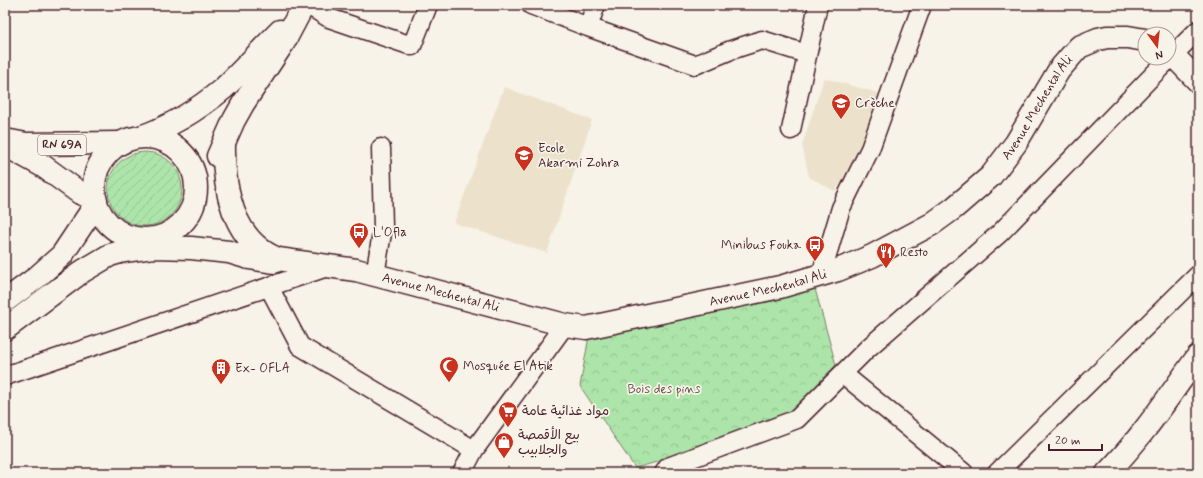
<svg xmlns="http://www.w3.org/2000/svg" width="1203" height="478" viewBox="0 0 1203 478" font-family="Mynerve,'Playpen Sans Arabic',sans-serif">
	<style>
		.built { fill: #ece2cc }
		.forest { fill: url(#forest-crowns); stroke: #7b826a }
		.garden { fill: url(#garden-furrows); stroke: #7b826a }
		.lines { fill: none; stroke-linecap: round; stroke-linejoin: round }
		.minor-casing { stroke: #4a1f2b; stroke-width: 21 }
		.major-casing { stroke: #4a1f2b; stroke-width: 25 }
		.minor { stroke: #f7f3e8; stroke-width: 18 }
		.major { stroke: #f7f3e8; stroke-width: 22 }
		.labels { text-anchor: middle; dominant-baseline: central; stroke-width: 3.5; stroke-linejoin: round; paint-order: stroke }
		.shield { fill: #f7f3e8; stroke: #7e5f64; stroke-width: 1 }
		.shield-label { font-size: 12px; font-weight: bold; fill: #4a1f2b }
		.poi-label { font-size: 13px; fill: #4a1f2b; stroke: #f7f3e8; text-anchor: start }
		.street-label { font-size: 13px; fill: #4a1f2b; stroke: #f7f3e8 }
		.park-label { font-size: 13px; fill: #62504a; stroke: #f7f3e8 }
	</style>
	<defs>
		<pattern id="forest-crowns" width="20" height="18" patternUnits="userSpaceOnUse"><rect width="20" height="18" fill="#ace4a9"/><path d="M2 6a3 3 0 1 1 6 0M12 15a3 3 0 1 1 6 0" fill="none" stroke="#96c392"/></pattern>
		<pattern id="garden-furrows" width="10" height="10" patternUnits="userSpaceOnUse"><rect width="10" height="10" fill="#ace4a9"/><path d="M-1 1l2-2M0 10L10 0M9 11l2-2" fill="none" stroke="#96c392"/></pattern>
	</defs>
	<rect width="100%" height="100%" fill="#f7f3e8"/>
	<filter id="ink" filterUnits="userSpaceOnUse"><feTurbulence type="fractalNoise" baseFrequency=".025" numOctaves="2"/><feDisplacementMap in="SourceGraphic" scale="8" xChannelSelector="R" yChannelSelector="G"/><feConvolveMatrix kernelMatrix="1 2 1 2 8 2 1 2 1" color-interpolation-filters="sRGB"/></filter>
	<g filter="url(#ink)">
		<path class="built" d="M824,78L882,94L858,160L835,191L809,177L802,145Z
			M504,87L592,120L547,253L454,223Z"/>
		<path class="forest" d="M815,289L836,365L789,414L661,461L635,468L580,386L589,336Z"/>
		<path class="garden" d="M108 189a37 37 0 1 1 74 0a37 37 0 1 1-74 0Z"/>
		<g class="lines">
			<defs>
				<path id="minor" d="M308,5L329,18L412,46L428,5
					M531,5L588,27L695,65L731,50L762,40L807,54
					M588,27L596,5
					M791,130L818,5
					M375,275L383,227L381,148
					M821,275L841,208L870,149L922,5
					M269,287L300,346L474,450
					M843,374L964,473
					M5,376L330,266
					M462,473L474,450L565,325
					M664,473L668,467L797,419L868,348L1000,233L1156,72L1198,30
					M997,473L1198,275"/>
				<g id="major">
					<path d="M1169,51L1198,81"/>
					<path d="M140,137C170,127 200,108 224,88C243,70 261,50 280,31"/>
					<circle cx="145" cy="188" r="51"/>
					<path d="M5,140L26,144L120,143"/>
					<path id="s1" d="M224,143C223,187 232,241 278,259L356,270L565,325L586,328L780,287L838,270L872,256L932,224L954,208L991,176L1016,143L1059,70L1071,56L1079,47L1098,39L1107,37H1128L1145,40"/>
					<path d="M5,145L43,166L80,193L96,200"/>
					<path d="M218,156L234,120L243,104L284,42L302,8"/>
					<path d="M5,301L36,278L62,255L96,204"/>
					<path d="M5,329L83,271L110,255L124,251L153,247L191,248L229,252L249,258L274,262"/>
					<path d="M1107,473C1142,438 1169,396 1198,356"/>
				</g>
			</defs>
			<use href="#minor" class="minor-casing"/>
			<use href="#major" class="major-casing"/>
			<use href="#minor" class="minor"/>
			<use href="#major" class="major"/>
		</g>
	</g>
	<defs>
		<symbol id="school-pin" viewBox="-11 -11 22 30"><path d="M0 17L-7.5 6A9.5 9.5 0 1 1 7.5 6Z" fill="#c8321e" stroke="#f7f3e8"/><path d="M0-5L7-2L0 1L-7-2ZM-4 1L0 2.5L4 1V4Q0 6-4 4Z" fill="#fff"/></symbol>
		<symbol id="bus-pin" viewBox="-11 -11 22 30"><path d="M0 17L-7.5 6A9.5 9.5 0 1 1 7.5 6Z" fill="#c8321e" stroke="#f7f3e8"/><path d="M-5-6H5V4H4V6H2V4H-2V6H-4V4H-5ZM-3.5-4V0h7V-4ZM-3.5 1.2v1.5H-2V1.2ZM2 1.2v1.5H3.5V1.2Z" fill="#fff"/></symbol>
		<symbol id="restaurant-pin" viewBox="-11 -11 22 30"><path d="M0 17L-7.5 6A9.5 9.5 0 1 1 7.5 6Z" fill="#c8321e" stroke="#f7f3e8"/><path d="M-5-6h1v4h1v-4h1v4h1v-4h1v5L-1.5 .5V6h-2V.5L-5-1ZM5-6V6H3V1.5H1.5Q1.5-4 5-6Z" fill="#fff"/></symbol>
		<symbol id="mosque-pin" viewBox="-11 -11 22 30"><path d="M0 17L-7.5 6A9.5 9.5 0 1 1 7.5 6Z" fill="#c8321e" stroke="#f7f3e8"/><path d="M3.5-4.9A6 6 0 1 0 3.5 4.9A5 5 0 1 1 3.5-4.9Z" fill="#fff"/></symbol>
		<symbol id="building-pin" viewBox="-11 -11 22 30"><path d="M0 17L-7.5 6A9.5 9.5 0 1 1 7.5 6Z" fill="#c8321e" stroke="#f7f3e8"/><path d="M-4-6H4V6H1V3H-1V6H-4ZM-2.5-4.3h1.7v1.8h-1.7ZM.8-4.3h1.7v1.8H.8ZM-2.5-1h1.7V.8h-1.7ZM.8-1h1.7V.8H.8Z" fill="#fff"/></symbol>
		<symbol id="supermarket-pin" viewBox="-11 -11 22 30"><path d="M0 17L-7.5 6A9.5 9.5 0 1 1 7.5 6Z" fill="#c8321e" stroke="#f7f3e8"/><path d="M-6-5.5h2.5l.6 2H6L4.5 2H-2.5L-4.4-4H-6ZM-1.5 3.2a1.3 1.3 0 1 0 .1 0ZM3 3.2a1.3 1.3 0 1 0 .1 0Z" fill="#fff"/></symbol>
		<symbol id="shop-pin" viewBox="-11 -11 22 30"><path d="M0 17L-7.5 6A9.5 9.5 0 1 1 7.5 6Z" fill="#c8321e" stroke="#f7f3e8"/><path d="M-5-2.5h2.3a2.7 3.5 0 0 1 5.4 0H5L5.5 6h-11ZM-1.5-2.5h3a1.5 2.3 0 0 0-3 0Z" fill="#fff"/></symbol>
	</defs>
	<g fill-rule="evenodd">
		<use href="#school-pin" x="830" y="92" width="22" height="30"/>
		<use href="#school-pin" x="513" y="144" width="22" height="30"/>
		<use href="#bus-pin" x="348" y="221" width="22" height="30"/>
		<use href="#bus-pin" x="804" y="234" width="22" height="30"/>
		<use href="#restaurant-pin" x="875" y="241" width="22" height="30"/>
		<use href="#mosque-pin" x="438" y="355" width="22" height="30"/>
		<use href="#building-pin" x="210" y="357" width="22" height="30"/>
		<use href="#supermarket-pin" x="497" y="400" width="22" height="30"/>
		<use href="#shop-pin" x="493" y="431" width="22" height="30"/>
	</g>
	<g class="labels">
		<rect class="shield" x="38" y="135" width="48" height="20" rx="3"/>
		<g class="shield-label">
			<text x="62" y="145">RN 69A</text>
		</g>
		<g class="poi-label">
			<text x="855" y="103">Crèche</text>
			<text x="538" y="148">Ecole<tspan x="538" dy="15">Akarmi Zohra</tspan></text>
			<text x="373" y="232">L'Ofla</text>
			<text x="801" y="245" text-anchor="end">Minibus Fouka</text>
			<text x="900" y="252">Resto</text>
			<text x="463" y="366">Mosquée El Atik</text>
			<text x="235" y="368">Ex- OFLA</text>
			<text x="522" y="411">مواد غذائية عامة</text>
			<text x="518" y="435">بيع الأقمصة<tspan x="518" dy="15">والجلابيب</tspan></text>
		</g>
		<g class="street-label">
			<text stroke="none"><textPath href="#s1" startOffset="975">Avenue Mechental Ali</textPath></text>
			<text stroke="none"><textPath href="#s1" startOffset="639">Avenue Mechental Ali</textPath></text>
			<text stroke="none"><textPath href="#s1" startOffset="303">Avenue Mechental Ali</textPath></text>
		</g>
		<g class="park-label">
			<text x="664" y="389">Bois des pins</text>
		</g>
	</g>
	<rect width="1203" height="478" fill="none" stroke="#f7f3e8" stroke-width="20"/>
	<rect x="10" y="10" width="1183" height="458" fill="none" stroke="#4a1f2b" stroke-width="1.5" filter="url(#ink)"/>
	<g transform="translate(1157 46) rotate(165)"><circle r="19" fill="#f7f3e8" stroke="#b29e9c"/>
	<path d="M0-3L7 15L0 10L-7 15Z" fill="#c8321e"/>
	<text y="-6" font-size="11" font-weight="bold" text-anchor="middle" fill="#4a1f2b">N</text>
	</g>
	<path d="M1049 444v6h53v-6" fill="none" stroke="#4a1f2b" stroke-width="2"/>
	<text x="1055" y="444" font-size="12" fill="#4a1f2b" stroke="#f7f3e8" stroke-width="3" paint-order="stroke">20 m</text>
</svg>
